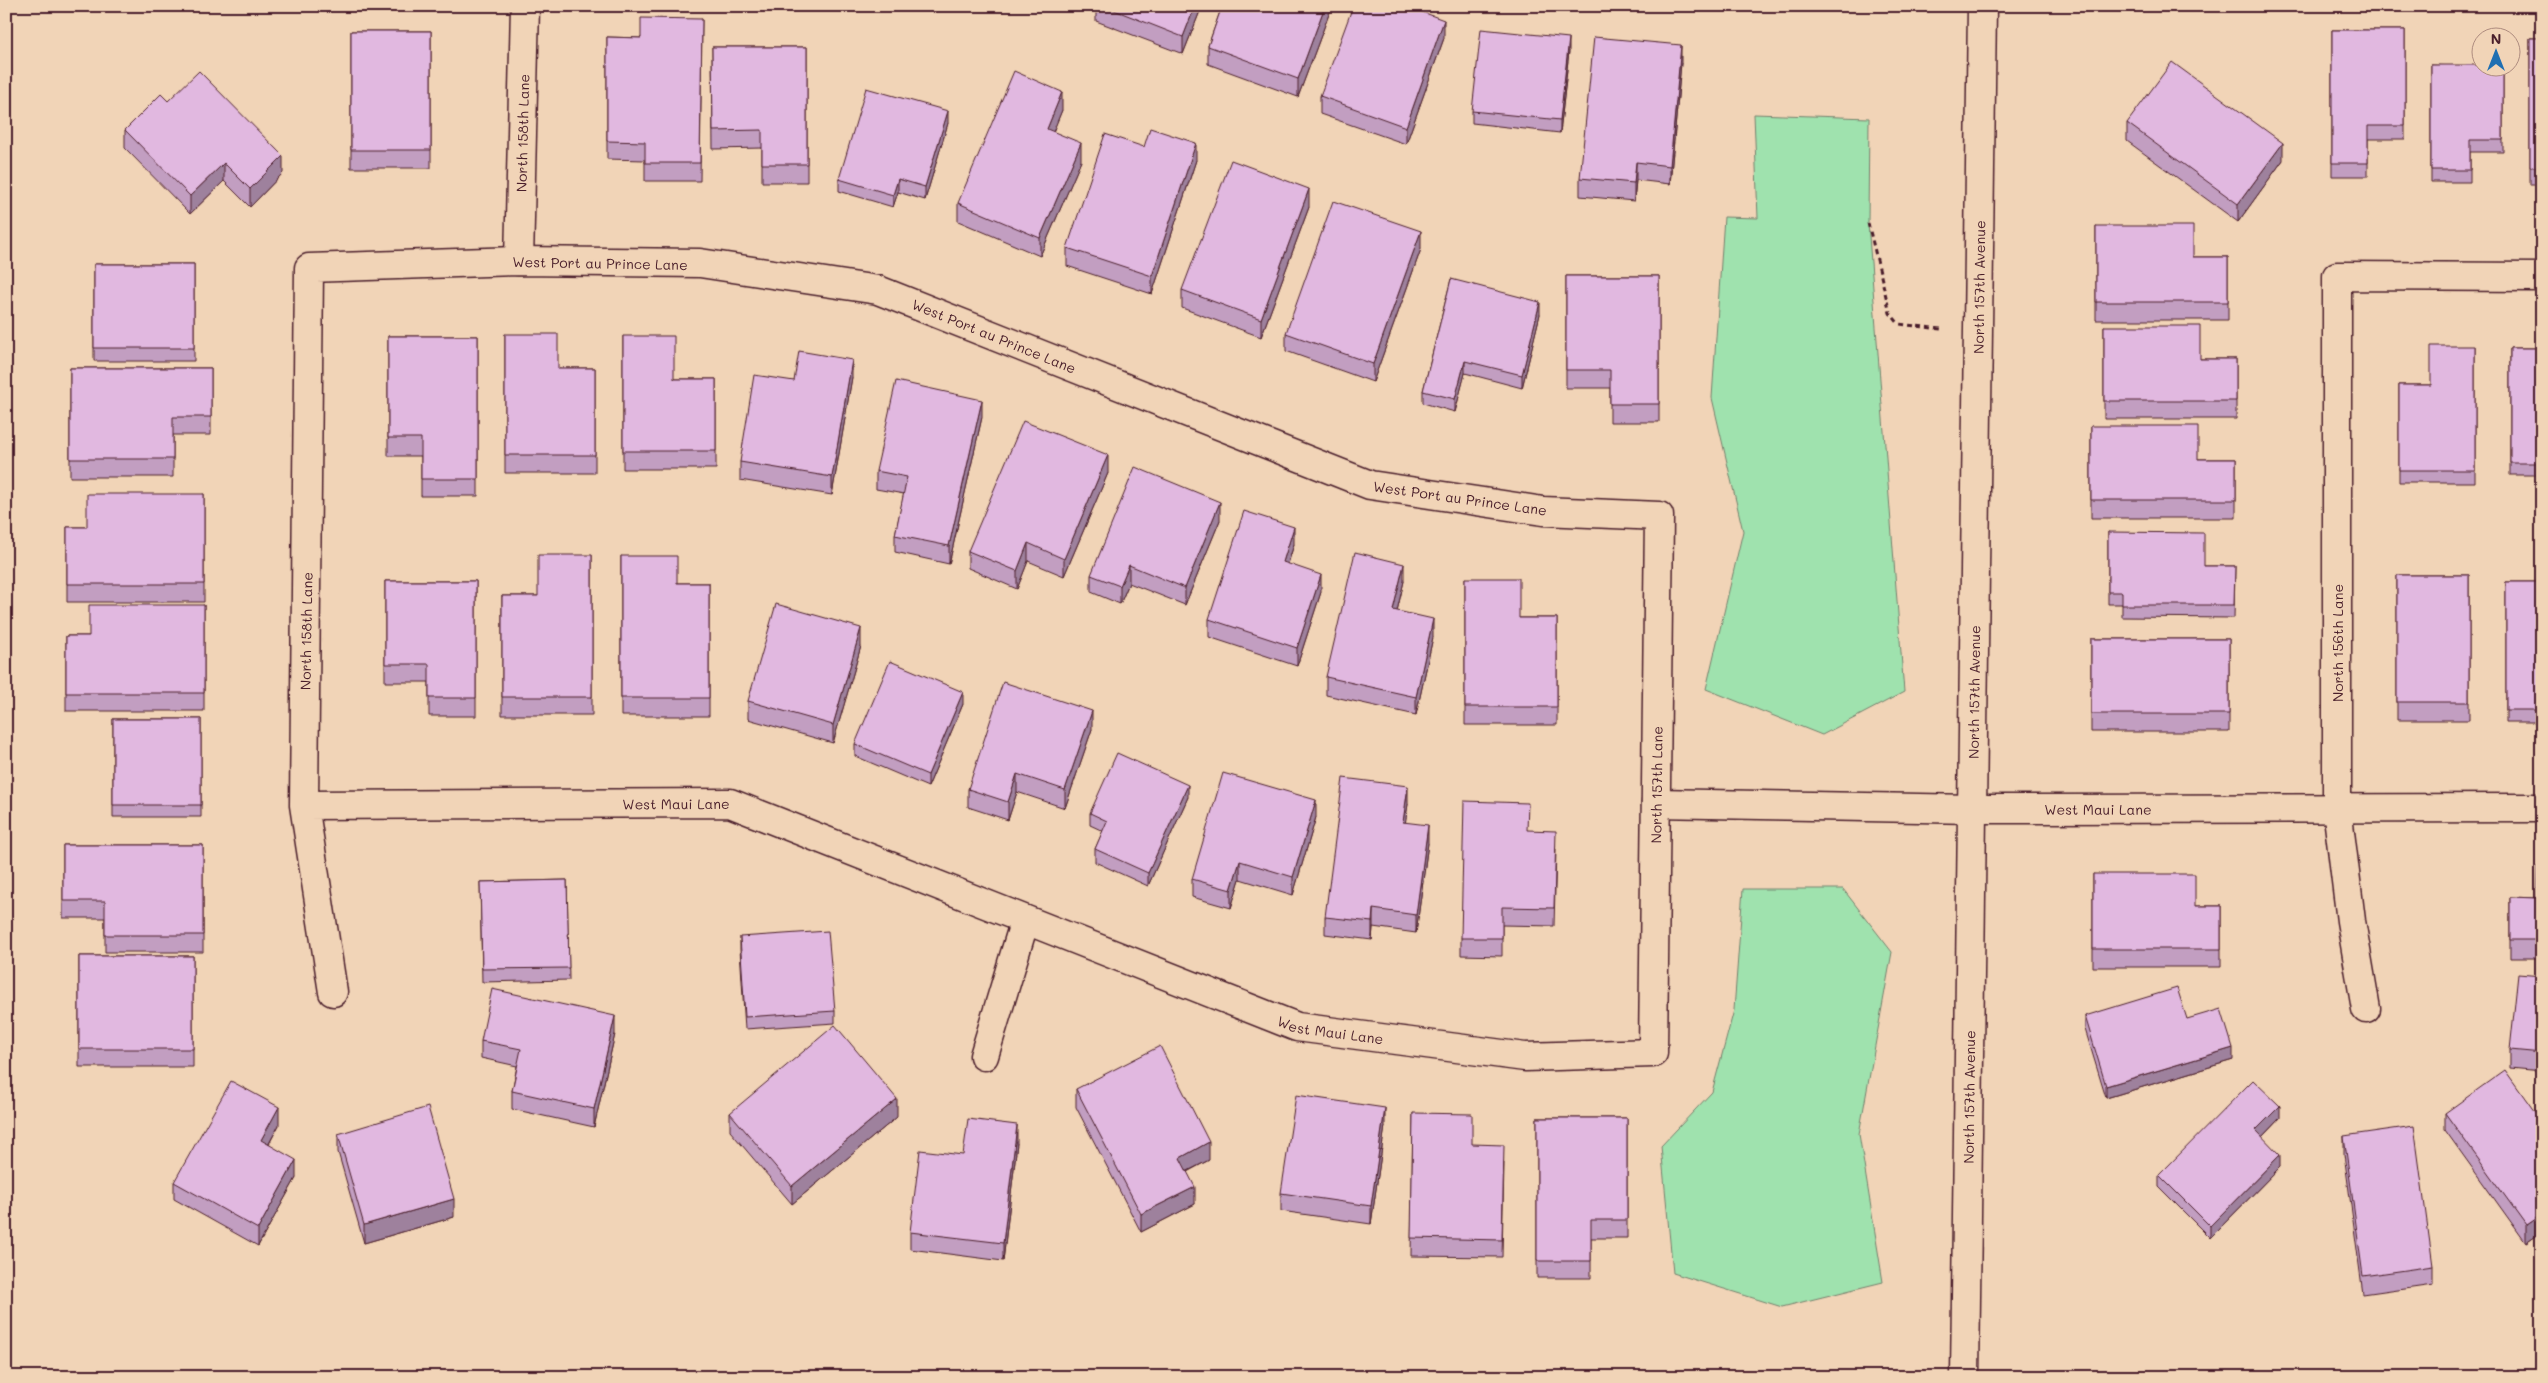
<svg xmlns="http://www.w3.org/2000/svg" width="2548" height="1383" viewBox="0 0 2548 1383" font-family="Mali,sans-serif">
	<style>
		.green { fill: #9fe2ae; stroke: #74806c }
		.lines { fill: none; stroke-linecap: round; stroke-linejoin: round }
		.street-casing { stroke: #4a1f2b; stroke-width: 31 }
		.secondary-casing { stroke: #4a1f2b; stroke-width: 31 }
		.path { stroke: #4a1f2b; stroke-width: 3; stroke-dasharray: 5 4; stroke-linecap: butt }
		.street { stroke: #f1d4b7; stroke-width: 28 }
		.secondary { stroke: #f1d4b7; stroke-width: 28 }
		.wall { fill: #c29ec1; stroke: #4a1f2b }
		.shaded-wall { fill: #9e819d; stroke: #4a1f2b }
		.building { fill: #e1b8e0; stroke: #4a1f2b }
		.labels { text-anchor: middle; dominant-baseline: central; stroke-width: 4; stroke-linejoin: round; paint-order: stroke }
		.street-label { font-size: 14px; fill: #4a1f2b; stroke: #f1d4b7 }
	</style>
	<rect width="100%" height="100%" fill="#f1d4b7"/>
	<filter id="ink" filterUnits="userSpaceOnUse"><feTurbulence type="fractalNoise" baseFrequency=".02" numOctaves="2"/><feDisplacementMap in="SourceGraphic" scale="10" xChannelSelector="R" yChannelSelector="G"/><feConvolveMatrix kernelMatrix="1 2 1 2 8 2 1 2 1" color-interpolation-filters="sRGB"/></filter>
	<g filter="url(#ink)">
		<path class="green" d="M1754,114L1869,118L1868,223L1904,692L1822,735L1706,689L1743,531L1712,398L1724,217L1758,218Z
			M1743,889H1843L1892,952L1859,1134L1883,1282L1782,1307L1673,1273L1661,1146L1712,1092L1734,1010Z"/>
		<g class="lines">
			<defs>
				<g id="street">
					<path id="s1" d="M519,261L525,6"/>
					<path id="s2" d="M1656,803L1973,809L2542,808"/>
					<path id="s3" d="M304,805L730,803L1297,1027L1525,1057L1653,1053L1659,516L1543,511L1370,485L878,290L700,263L519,261L309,268L304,805L333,992"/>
					<path d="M2366,1009L2351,921L2337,808V276L2542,277"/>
					<path d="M984,1056L1025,920"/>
				</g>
				<g id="secondary">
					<path id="s4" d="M1965,1377L1982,6"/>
				</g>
			</defs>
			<use href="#street" class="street-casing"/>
			<use href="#secondary" class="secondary-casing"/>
			<path class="path" d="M1868,223L1890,313L1899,324L1941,329"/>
			<use href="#street" class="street"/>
			<use href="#secondary" class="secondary"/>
		</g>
		<path class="wall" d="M1096,6H1202L1183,54L1096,21Z
			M1222,6H1332L1298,97L1208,64V46Z
			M702,19L700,181H645V160L607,159V37L641,38Z
			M2332,30H2405V139H2368V176H2332Z
			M351,31H431V168H351Z
			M1444,38L1406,144L1320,114V96Z
			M2530,38H2542V185H2530Z
			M712,47H807V182H762V148L713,149Z
			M1569,51L1560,133L1472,123V111Z
			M1681,63L1670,184L1636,180L1634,201L1580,196V178Z
			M2431,65L2503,68V152H2470V182H2431Z
			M168,101L283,173L250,207L224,181L190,214L125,148V130Z
			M1062,110L1053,131L1081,161L1040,256L958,221V203Z
			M948,123L925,200L898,192L893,207L839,191V179Z
			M2127,123L2283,160L2238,222L2127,141Z
			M1144,147L1196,160L1152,294L1067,266V248Z
			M1309,207L1261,337L1182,308V290Z
			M2096,226L2193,257H2228V320H2096Z
			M1421,249L1373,382L1286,351V333Z
			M94,264H194V361H94Z
			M1566,276H1659V422H1610V388H1566Z
			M1451,279L1540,314L1522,388L1465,373L1455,412L1423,403V391Z
			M2104,326L2200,359H2236V419H2104Z
			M505,334L558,368H595V473H505Z
			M388,336H478V496H421V456H388Z
			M623,336L674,379H716V469H623Z
			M2475,346V482H2399V385H2431Z
			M2510,348H2542V475H2510Z
			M70,368H211V435H173V477H70Z
			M852,377L832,495L740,480V462L794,381Z
			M982,417L949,564L895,552V535L904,494L876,489V471Z
			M2091,426L2198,459H2236V518H2091Z
			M1108,473L1064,576L1028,561L1017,589L968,568V551Z
			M204,494V602H67V527H87Z
			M1220,520L1185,605L1129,583L1120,604L1091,592V575Z
			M2108,532L2204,566H2235L2234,618L2122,617V604H2108Z
			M1294,544L1288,564L1321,592L1297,666L1209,637V619Z
			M592,555V715H502V596H538Z
			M621,556L677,583H709V716H621Z
			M2397,575H2469V720H2397Z
			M1465,578L1519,618H1557V725H1465Z
			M385,581H476V716H429V682H385Z
			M1404,581L1397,611L1433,637L1416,715L1326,695V677Z
			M2506,582H2542V722H2506Z
			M204,605V711H66V636H89Z
			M2091,639H2229V732H2091Z
			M861,646L833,743L748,719V701Z
			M963,704L928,787L855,756V744Z
			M113,719H201V817H113Z
			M1092,729L1065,808L1017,792L1008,820L968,807V789Z
			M1188,797L1148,886L1095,862V849L1103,831L1090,825V813Z
			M1408,804L1405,822L1428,843L1416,933L1373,927L1372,940L1325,934V917Z
			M1316,817L1293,895L1240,879L1231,908L1192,897V879Z
			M1527,830L1556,849L1554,926L1502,925V956L1461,955V938Z
			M63,845H203V952H105V918H63Z
			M2542,866V958H2510V897L2537,898Z
			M2093,874L2195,906H2221V967H2093Z
			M567,880L569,980L482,982L480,882Z
			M740,937L835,1011V1023L745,1029L740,949Z
			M79,956H193V1067H79Z
			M2542,976V1071L2510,1068V1050Z
			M2085,1016L2187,1019L2233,1060L2106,1098L2085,1029Z
			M615,1034L594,1127L512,1109V1091L517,1066L481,1058V1041Z
			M1076,1089L1209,1160L1187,1172L1195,1204L1141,1232L1076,1107Z
			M730,1113L897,1117L792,1204L730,1131Z
			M1413,1113L1472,1145L1504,1163L1502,1257L1411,1256Z
			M2445,1113L2542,1122V1232L2526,1243L2445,1130Z
			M1537,1118H1627V1238H1591V1278H1537Z
			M2280,1118L2262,1137L2280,1167L2210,1238L2159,1187V1175Z
			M279,1125L269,1144L296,1178L258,1246L174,1199V1182Z
			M1385,1126L1371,1224L1281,1211V1193Z
			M338,1134L454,1217L364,1243L338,1152Z
			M2344,1136L2433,1266V1284L2363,1294L2344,1154Z
			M1017,1143L1003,1261L910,1249V1232L963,1155Z"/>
		<path class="shaded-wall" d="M1195,6H1202L1183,54V37Z
			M1325,6H1332L1298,97V79Z
			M1444,20V38L1406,144V127Z
			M1569,38V51L1560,133V120Z
			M1681,45V63L1670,184V166Z
			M1062,92V110L1047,147V129Z
			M948,111V123L925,200V187Z
			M1081,143V161L1040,256V238Z
			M1196,143V160L1152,294V276Z
			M2283,143V160L2238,222V204Z
			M283,156V173L250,207V189Z
			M1636,162V180L1634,201V183Z
			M224,163V181L190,214V196Z
			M898,179V192L893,207V195Z
			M1309,189V207L1261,337V319Z
			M1421,231V249L1373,382V364Z
			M1540,302V314L1522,388V375Z
			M852,360V377L832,495V477Z
			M1465,361V373L1455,412V399Z
			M982,400V417L949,564V546Z
			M1108,455V473L1064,576V559Z
			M1220,502V520L1185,605V588Z
			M1294,527V544L1283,580V562Z
			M1028,543V561L1017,589V571Z
			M1404,564V581L1393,628V610Z
			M1129,565V583L1120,604V586Z
			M1321,575V592L1297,666V648Z
			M1433,619V637L1416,715V697Z
			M861,628V646L833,743V725Z
			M963,692V704L928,787V775Z
			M1092,711V729L1065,808V790Z
			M1017,774V792L1008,820V802Z
			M1188,785V797L1148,886V873Z
			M1408,786V804L1403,840V822Z
			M1316,800V817L1293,895V877Z
			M1428,825V843L1416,933V915Z
			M1240,861V879L1231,908V890Z
			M1373,909V927L1372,940V922Z
			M615,1016V1034L594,1127V1109Z
			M2233,1048V1060L2106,1098V1086Z
			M897,1099V1117L792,1204V1186Z
			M2280,1106V1118L2256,1143V1130Z
			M279,1107V1125L261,1158V1140Z
			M1385,1108V1126L1371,1224V1206Z
			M1017,1125V1143L1003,1261V1243Z
			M1209,1142V1160L1180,1175V1158Z
			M2280,1155V1167L2210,1238V1226Z
			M296,1160V1178L258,1246V1229Z
			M1195,1187V1204L1141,1232V1214Z
			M454,1199V1217L364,1243V1225Z
			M2542,1214V1232L2526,1243V1225Z"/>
		<path class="building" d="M1104,6H1195L1183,37Z
			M1222,6H1325L1298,79L1208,46Z
			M1353,6H1406L1444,20L1406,127L1320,96Z
			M641,18L702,19L700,163H645V142L607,141V37L641,38Z
			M1481,29L1569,38L1560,120L1472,111Z
			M2332,30H2405V126H2368V163H2332Z
			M351,31H431V150H351Z
			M1594,37L1681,45L1670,166L1636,162L1634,183L1580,178Z
			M2530,38H2542V167H2530Z
			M712,47H807V164H762V130L713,131Z
			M2172,62L2283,143L2238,204L2127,123Z
			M2431,65H2480V68H2503V140H2470V170H2431Z
			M199,71L283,156L250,189L224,163L190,196L125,130L161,94L168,101Z
			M1014,71L1062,92L1047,129L1081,143L1040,238L958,203Z
			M866,88L948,111L925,187L898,179L893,195L839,179Z
			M1150,128L1196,143L1152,276L1067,248L1105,134L1144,147Z
			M1231,160L1309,189L1261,319L1182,290Z
			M1333,201L1421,231L1373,364L1286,333Z
			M2096,226H2193V257H2228V302H2096Z
			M94,264H194V348H94Z
			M1566,276H1659V404H1610V370H1566Z
			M1451,279L1540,302L1522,375L1465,361L1455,399L1423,391Z
			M2104,326H2200V359H2236V401H2104Z
			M505,334H558V368H595V455H505Z
			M388,336H478V479H421V438H388Z
			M623,336H674V379H716V451H623Z
			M2431,346H2475V470H2399V385H2431Z
			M2510,348H2542V463H2510Z
			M799,351L852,360L832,477L740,462L754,375L794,381Z
			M70,368H211V417H173V459H70Z
			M896,381L982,400L949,546L895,535L907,477L876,471Z
			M1023,421L1108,455L1064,559L1028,543L1017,571L968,551Z
			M2091,426H2198V459H2236V500H2091Z
			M1135,467L1220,502L1185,588L1129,565L1120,586L1091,575Z
			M87,494H204V584H67V527H87Z
			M1244,511L1294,527L1283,562L1321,575L1297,648L1209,619Z
			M2108,532L2204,533V566H2235L2234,605H2122V592H2108Z
			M1355,552L1404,564L1393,610L1433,619L1416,697L1326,677Z
			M538,555H592V697H502V596H538Z
			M621,556H677V583H709V698H621Z
			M2397,575H2469V702H2397Z
			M1465,578H1519V618H1557V707H1465Z
			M385,581H476V698H429V664H385Z
			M2506,582H2542V710H2506Z
			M776,604L861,628L833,725L748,701Z
			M89,605H204V693H66V636H89Z
			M2091,639H2229V714H2091Z
			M890,661L963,692L928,775L855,744Z
			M1003,682L1092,711L1065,790L1017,774L1008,802L968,789Z
			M113,719H201V805H113Z
			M1117,753L1188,785L1148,873L1095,849L1107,821L1090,813Z
			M1223,773L1316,800L1293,877L1240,861L1231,890L1192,879Z
			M1343,778L1408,786L1403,822L1428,825L1416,915L1373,909L1372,922L1325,917Z
			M1464,801L1528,803L1527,830L1556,831L1554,908L1502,907V938H1461Z
			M63,845H203V935H105V901H63Z
			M2538,866H2542V940H2510V897L2537,898Z
			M2093,874H2195V906H2221V949H2093Z
			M567,880L569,968L482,969L480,882Z
			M828,931L835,1011L745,1017L740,937Z
			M79,956H193V1049H79Z
			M2518,974L2542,976V1053L2510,1050Z
			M2177,988L2187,1019L2221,1009L2233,1048L2106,1086L2085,1016Z
			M492,989L615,1016L594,1109L512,1091L521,1049L481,1041Z
			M835,1025L897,1099L792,1186L730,1113Z
			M1160,1046L1209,1142L1180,1158L1195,1187L1141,1214L1076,1089Z
			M2505,1070L2542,1122V1214L2526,1225L2445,1113Z
			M2253,1080L2280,1106L2256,1130L2280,1155L2210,1226L2159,1175Z
			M231,1081L279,1107L261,1140L296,1160L258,1229L174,1182Z
			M1296,1095L1385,1108L1371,1206L1281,1193Z
			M428,1107L454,1199L364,1225L338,1134Z
			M1413,1113L1472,1114V1144L1504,1145L1502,1240L1411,1238Z
			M1537,1118H1627V1220H1591V1261H1537Z
			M968,1119L1017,1125L1003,1243L910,1232L920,1150L963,1155Z
			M2414,1126L2433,1266L2363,1276L2344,1136Z"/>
	</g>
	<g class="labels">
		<g class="street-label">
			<text stroke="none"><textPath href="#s1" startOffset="128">North 158th Lane</textPath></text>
			<text transform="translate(600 263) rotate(1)">West Port au Prince Lane</text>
			<text stroke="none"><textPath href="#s4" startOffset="1090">North 157th Avenue</textPath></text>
			<text transform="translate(994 336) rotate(22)">West Port au Prince Lane</text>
			<text transform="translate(1460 498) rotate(8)">West Port au Prince Lane</text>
			<text transform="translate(306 631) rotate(-89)">North 158th Lane</text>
			<text transform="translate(2337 643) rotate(-90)">North 156th Lane</text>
			<text stroke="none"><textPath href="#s4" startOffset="685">North 157th Avenue</textPath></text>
			<text stroke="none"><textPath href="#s3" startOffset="1662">North 157th Lane</textPath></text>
			<text stroke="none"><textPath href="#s3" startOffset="372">West Maui Lane</textPath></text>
			<text stroke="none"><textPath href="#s2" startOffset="442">West Maui Lane</textPath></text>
			<text stroke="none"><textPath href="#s3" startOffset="1069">West Maui Lane</textPath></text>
			<text stroke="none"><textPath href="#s4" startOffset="280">North 157th Avenue</textPath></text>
		</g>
	</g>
	<rect width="2548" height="1383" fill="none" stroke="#f1d4b7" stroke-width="25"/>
	<rect x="12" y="12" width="2523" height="1358" fill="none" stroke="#4a1f2b" stroke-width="2" filter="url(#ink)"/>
	<g transform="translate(2496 52)"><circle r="24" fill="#f1d4b7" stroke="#ae8c7f"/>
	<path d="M0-4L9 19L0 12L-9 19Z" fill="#1f6fb2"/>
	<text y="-8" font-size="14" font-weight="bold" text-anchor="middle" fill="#4a1f2b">N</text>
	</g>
</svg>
